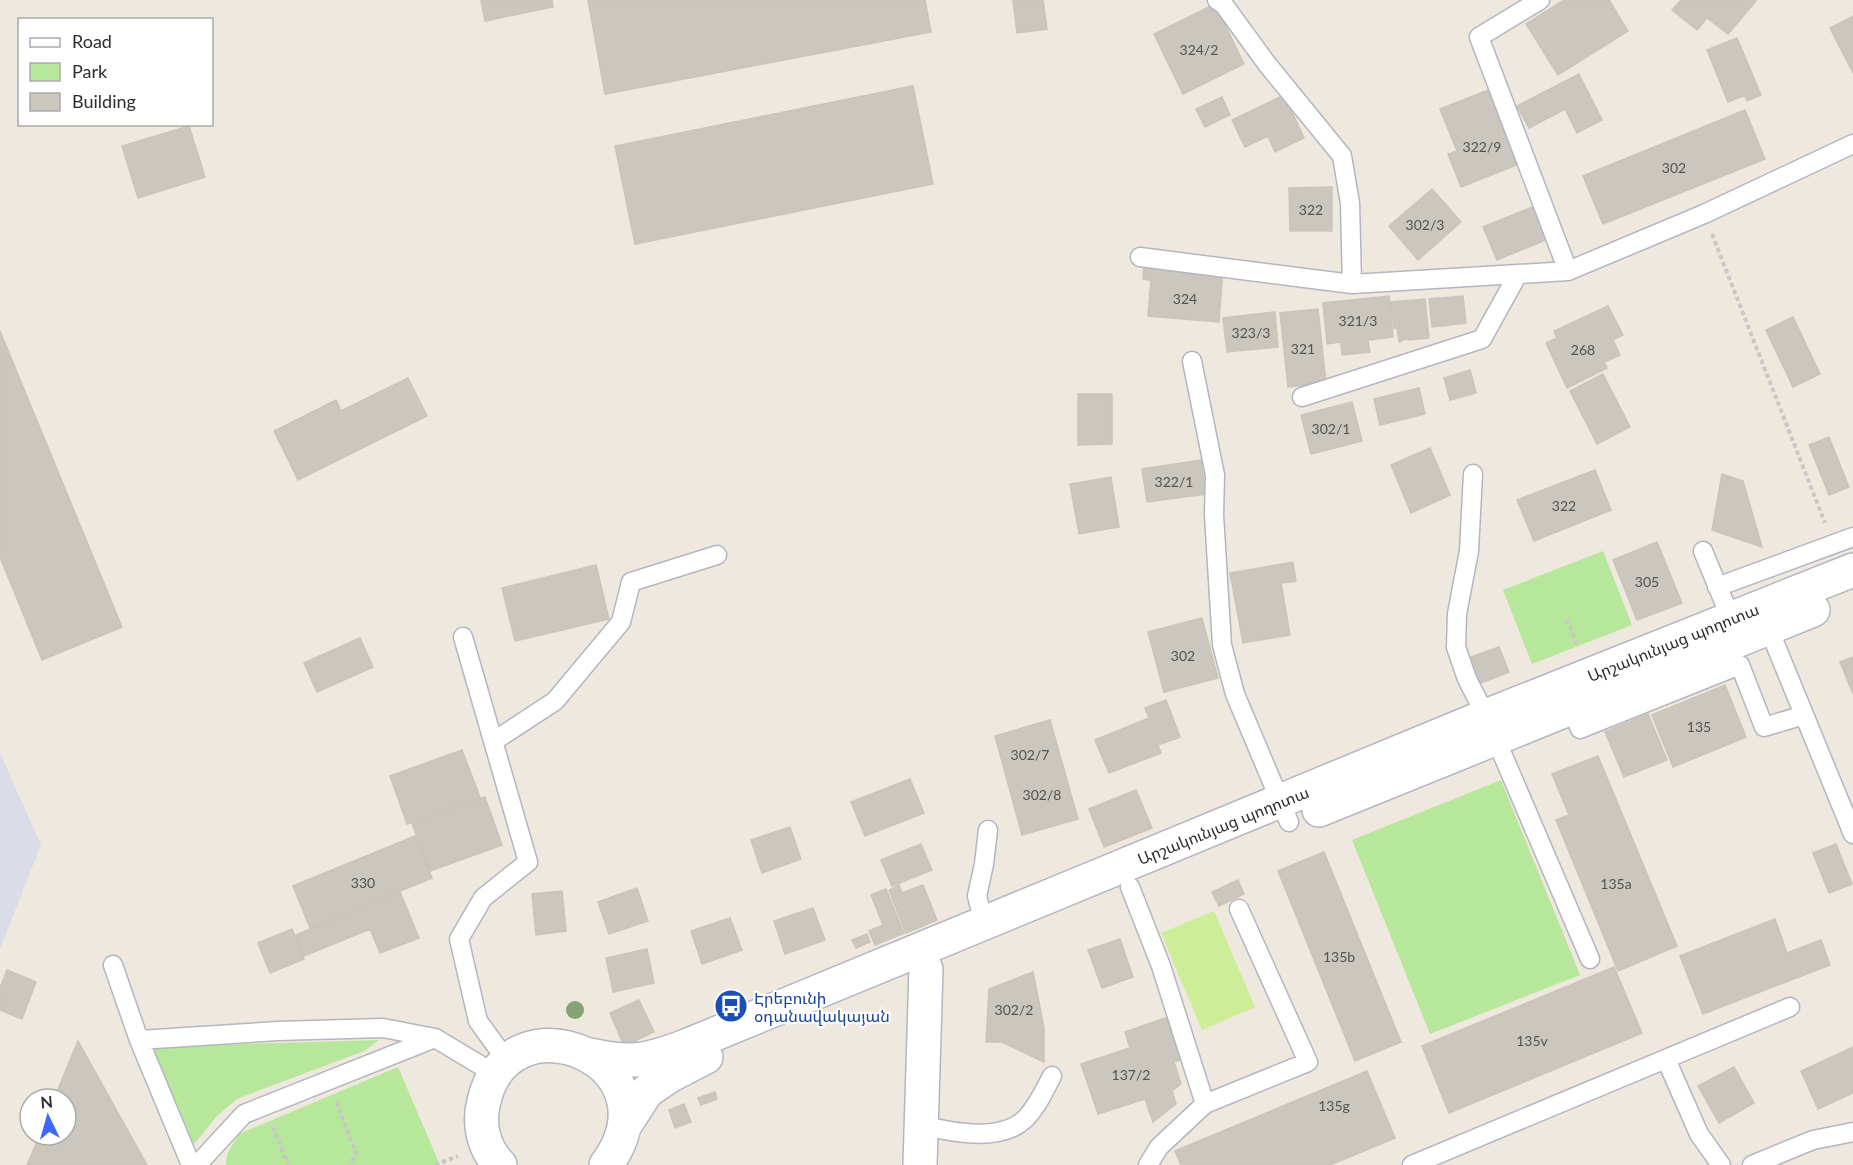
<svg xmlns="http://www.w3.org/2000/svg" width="1853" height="1165" viewBox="0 0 1853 1165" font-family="Lato,'Noto Sans Armenian',sans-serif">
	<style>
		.airport { fill: #dadde8 }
		.green { fill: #b7e79a }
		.pitch { fill: #ccee96 }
		.building { fill: #cbc6be; stroke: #cbc4b8; stroke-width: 1.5 }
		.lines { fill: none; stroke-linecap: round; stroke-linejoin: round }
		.service-casing { stroke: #b3b6c1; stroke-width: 21 }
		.minor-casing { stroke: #b3b6c1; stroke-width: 36 }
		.tertiary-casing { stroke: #b3b6c1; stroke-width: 36 }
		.path { stroke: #c8c8c8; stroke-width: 4; stroke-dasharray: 4.5 3; stroke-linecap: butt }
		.service { stroke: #fff; stroke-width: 18 }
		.minor { stroke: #fff; stroke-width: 33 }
		.tertiary { stroke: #fff; stroke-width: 33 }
		.tree { fill: #84a572 }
		.labels { text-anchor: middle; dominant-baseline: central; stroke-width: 4.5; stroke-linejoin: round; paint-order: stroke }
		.number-label { font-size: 14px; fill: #545351 }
		.street-label { font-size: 16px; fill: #2d2d2d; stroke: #fff }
		.transit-label { font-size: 16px; fill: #164399; stroke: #fff; text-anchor: start }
	</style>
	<rect width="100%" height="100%" fill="#efe8df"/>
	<path class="airport" d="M0,753L41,845L0,949Z"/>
	<path class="green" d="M1603,551L1632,625L1532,664L1503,590Z
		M1501,780L1580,975L1430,1034L1352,840Z
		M379,1040L364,1051L237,1099L217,1116L194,1144L152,1047Z
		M398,1067L440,1165H226L227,1154L239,1134Z"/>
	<path class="pitch" d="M1214,911L1255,1007L1202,1030L1161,933Z"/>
	<path class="building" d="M481,0H552L553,7L485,21Z
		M588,0H925L931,32L605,94Z
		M1013,0H1043L1047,29L1017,33Z
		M1564,0H1609L1628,31L1558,75L1526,24Z
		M1681,0H1755L1756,1L1728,34L1707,18L1697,30L1672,10Z
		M1215,4L1244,64L1183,94L1154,34Z
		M1853,16V73L1830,28Z
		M1737,38L1761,95L1747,101L1745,95L1728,102L1707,50Z
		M1579,74L1602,120L1577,133L1565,109L1529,128L1517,106Z
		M913,86L933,184L635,244L615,146Z
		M1491,89L1521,163L1461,187L1448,154L1457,151L1440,109Z
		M1284,95L1304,138L1275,152L1268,136L1245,147L1232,120Z
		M1222,97L1230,115L1205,127L1196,109Z
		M1745,110L1765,159L1603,224L1583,176Z
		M189,126L205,177L138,198L122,146Z
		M1332,187V231H1290L1289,188Z
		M1432,189L1461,222L1418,260L1389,226Z
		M1535,206L1548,239L1497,260L1483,227Z
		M1144,262L1223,268L1219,322L1148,316L1151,280L1143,279Z
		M1389,296L1393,337L1368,340L1370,352L1342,355L1341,342L1327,344L1323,303Z
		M1463,296L1466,323L1432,327L1429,299Z
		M1425,299L1429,338L1408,340V338L1399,342L1397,328H1394L1391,302Z
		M1608,306L1623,335L1613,340L1620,355L1604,362L1607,368L1567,388L1546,343L1557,338L1554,331Z
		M1318,309L1326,383L1288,387L1280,313Z
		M1275,312L1278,347L1227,352L1223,318Z
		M1793,317L1820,374L1793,387L1766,330Z
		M0,331L122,627L42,660L0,557Z
		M1470,370L1476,393L1450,400L1444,378Z
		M1603,374L1630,427L1597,444L1570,391Z
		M408,378L427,416L298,480L274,431L336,400L341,411Z
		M1419,388L1425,414L1380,425L1374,399Z
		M1078,394H1112V444L1078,445Z
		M1352,402L1362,441L1311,454L1301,415Z
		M1829,437L1849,487L1829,495L1809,445Z
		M1430,448L1450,495L1411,513L1391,465Z
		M1201,460L1206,494L1147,502L1142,469Z
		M1595,470L1611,510L1534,541L1517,500Z
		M1722,474L1743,481L1762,547L1712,530Z
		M1111,477L1119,527L1079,534L1070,484Z
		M1657,542L1682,603L1637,620L1613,560Z
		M1293,562L1296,581L1281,583L1290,635L1243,643L1230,573Z
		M596,565L609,619L515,641L502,588Z
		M1202,618L1218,678L1164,692L1148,632Z
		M360,638L373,667L317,692L304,663Z
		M1499,647L1509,672L1481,683L1471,657Z
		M1853,657V694L1840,662Z
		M1725,685L1746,737L1673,767L1652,715Z
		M1166,700L1180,737L1158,745L1161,753L1109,773L1095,740L1149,718L1145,708Z
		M1648,714L1667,760L1624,777L1605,732Z
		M1050,720L1078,819L1022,835L995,736Z
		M462,750L480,797L407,824L390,776Z
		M1598,756L1677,946L1618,971L1556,820L1569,815L1552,774Z
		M910,779L924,813L865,836L851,802Z
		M1136,790L1152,828L1104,847L1089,809Z
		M485,797L502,845L430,871L412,823Z
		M790,827L801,859L762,873L751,840Z
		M415,836L432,878L310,928L293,886Z
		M921,844L932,870L892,886L881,860Z
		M1836,844L1852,884L1829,893L1813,853Z
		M1324,852L1401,1042L1355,1061L1278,871Z
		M1238,880L1244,894L1219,906L1212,892Z
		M899,885L902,893L923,885L937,920L906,933L889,890Z
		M637,888L648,921L609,934L598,902Z
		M886,889L904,933L875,945L869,931L883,925L871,895Z
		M562,891L566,931L536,935L532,894Z
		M400,892L419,938L380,953L370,929L304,956L296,935Z
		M813,908L825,940L785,954L774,921Z
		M730,918L742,950L702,964L691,931Z
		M1775,919L1787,953L1821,940L1830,965L1703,1014L1680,956Z
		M292,929L304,959L270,973L258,943Z
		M867,934L870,942L856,948L852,940Z
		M1120,939L1133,977L1102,988L1088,950Z
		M647,949L654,983L613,992L606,958Z
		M1614,967L1642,1033L1449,1113L1422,1046Z
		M7,970L36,982L22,1019L0,1010V988Z
		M1033,972L1044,1028V1062L1002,1042H986L989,989Z
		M639,1000L654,1032L624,1046L610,1013Z
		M1168,1017L1182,1059L1174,1062L1181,1084L1172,1091L1176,1104L1153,1122L1145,1099L1098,1114L1081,1064L1130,1048L1125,1032Z
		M78,1041L147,1165H27L40,1135H66V1099H54Z
		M1853,1047V1093L1818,1109L1801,1071Z
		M1734,1067L1754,1103L1719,1123L1698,1086Z
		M1367,1071L1395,1138L1330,1165H1181L1175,1151Z
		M715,1092L717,1099L701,1105L698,1098Z
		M684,1104L691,1122L675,1128L669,1110Z"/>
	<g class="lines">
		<defs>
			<path id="service" d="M1217,0L1224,5L1267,64L1342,156L1350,203L1352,284
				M1540,0L1479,37L1568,271
				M1140,257L1352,284L1568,271L1704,214L1853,144
				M1192,361L1215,475L1214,515L1222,645L1235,694L1289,822
				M1302,397L1482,339L1518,274
				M1473,474L1469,551L1457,614L1456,647L1467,679L1486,716L1590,959
				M1703,551L1731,619
				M1717,587L1853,537
				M1766,622L1853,834
				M463,637L528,862L483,898L459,939L478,1021L507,1061
				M1571,708L1580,729L1740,665L1764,727L1804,715
				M494,741L555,701L621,622L631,582L717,555
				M1130,887L1161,966L1205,1104
				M984,923L977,896L984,864L988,830
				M113,965L139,1040L191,1165
				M139,1040L278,1031L383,1028L435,1038L495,1074
				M1666,1059L1699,1134L1721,1165
				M921,1125C950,1132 1000,1143 1025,1119C1037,1107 1044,1091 1052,1076
				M197,1165L244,1114L435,1038
				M1148,1165L1159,1147L1205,1104L1308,1062L1239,909
				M1412,1165L1790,1007
				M1752,1165L1813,1140L1853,1132"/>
			<path id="minor" d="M920,1165L926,969"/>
			<path id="tertiary" d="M1319,810L1813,610
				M591,1055C632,1064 646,1061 686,1046L1486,716L1853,570
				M625,1125L647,1091L671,1075L706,1057
				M500,1165C483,1148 478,1123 484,1101C509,991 682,1062 606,1165"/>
		</defs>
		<use href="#service" class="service-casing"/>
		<use href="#minor" class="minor-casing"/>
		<use href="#tertiary" class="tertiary-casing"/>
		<path class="path" d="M1712,234L1825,523
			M1567,619L1578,647
			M336,1102L356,1153L350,1165
			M273,1127L288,1165
			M435,1165L458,1156"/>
		<use href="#service" class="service"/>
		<use href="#minor" class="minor"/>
		<use href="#tertiary" class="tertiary"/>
	</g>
	<circle class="tree" cx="575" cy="1010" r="9"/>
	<defs>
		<symbol id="bus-disc" viewBox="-11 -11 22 22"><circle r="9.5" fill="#1a4fb4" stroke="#fff"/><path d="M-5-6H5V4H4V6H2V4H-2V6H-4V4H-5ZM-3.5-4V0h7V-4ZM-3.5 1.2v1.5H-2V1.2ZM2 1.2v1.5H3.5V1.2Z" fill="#fff"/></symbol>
	</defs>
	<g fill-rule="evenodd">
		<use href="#bus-disc" x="712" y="987" width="38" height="38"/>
	</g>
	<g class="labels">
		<g class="number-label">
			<text x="1199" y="49">324/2</text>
			<text x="1482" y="146">322/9</text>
			<text x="1674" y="167">302</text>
			<text x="1311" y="209">322</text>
			<text x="1425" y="224">302/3</text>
			<text x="1185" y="298">324</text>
			<text x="1358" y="320">321/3</text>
			<text x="1251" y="332">323/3</text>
			<text x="1303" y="348">321</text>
			<text x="1583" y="349">268</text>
			<text x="1331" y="428">302/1</text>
			<text x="1174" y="481">322/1</text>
			<text x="1564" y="505">322</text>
			<text x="1647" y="581">305</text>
			<text x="1183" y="655">302</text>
			<text x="1699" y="726">135</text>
			<text x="1030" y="754">302/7</text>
			<text x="1042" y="794">302/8</text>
			<text x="363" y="882">330</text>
			<text x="1616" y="883">135a</text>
			<text x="1339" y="956">135b</text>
			<text x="1014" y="1009">302/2</text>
			<text x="1532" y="1040">135v</text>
			<text x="1131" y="1074">137/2</text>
			<text x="1334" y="1105">135g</text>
		</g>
		<g class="street-label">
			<text transform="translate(1673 642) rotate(-22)">Արշակունյաց պողոտա</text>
			<text transform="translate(1223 825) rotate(-22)">Արշակունյաց պողոտա</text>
		</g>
		<g class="transit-label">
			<text x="754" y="997">Էրեբունի<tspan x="754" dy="18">օդանավակայան</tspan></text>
		</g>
	</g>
	<rect x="18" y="18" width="195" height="108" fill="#ffffff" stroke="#ababab" stroke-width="1.5"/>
	<rect x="30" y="38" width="30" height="9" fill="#ffffff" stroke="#ababab" stroke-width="1.5"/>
	<text x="72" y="48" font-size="18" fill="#2d2d2d">Road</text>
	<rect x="30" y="63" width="30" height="18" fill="#b7e79a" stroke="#ababab" stroke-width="1.5"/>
	<text x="72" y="78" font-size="18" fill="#2d2d2d">Park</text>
	<rect x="30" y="93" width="30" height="18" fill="#cbc6be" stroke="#ababab" stroke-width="1.5"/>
	<text x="72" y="108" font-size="18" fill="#2d2d2d">Building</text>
	<g transform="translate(48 1117) rotate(355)"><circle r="28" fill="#ffffff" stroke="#ababab" stroke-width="1.5"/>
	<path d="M0-4.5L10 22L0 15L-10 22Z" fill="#3c68ff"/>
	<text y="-9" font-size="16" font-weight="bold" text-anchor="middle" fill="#2d2d2d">N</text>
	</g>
</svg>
